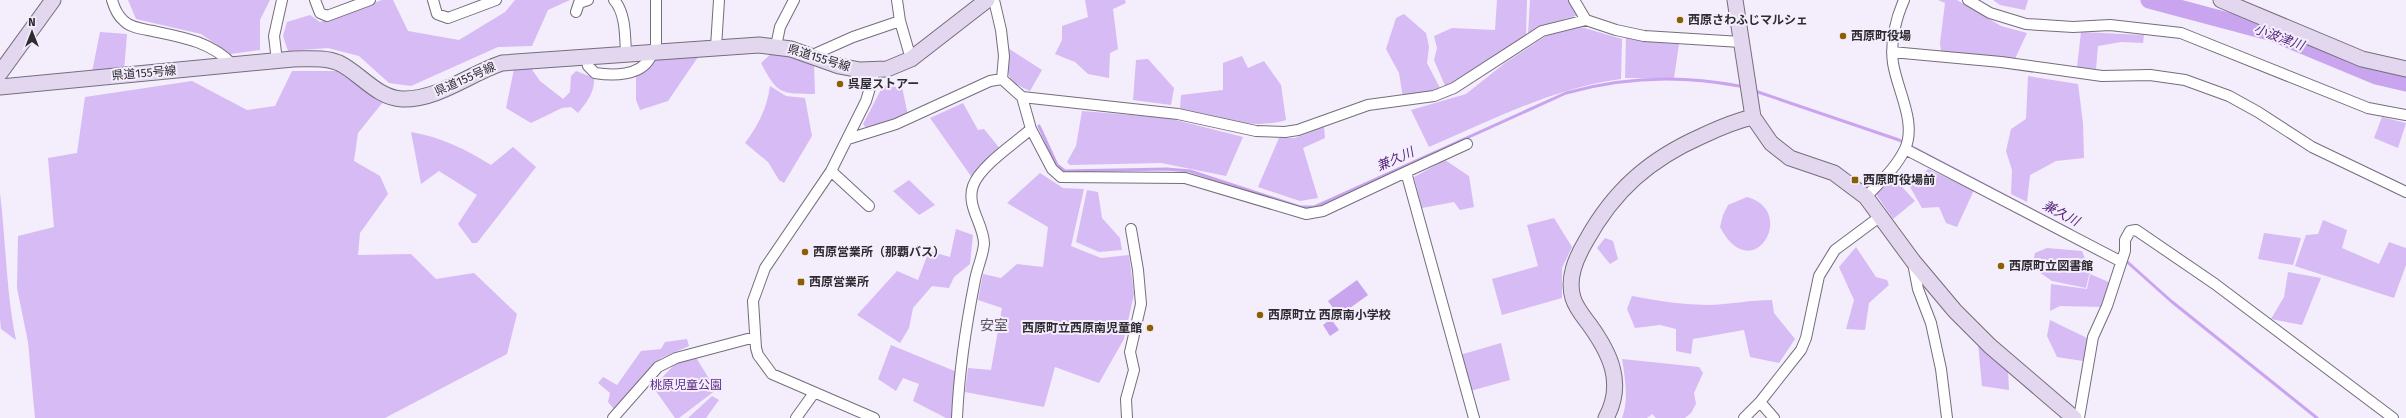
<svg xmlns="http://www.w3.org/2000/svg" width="2406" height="418" viewBox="0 0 2406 418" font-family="'Fira Sans','Noto Sans JP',sans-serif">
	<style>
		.green { fill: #d6bbf5 }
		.water { fill: #c9a4ef }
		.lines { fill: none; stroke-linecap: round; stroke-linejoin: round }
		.stream { stroke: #c9a4ef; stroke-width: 3 }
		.river { stroke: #c9a4ef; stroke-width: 17 }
		.street-casing { stroke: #746e7b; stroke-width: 12 }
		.secondary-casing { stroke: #746e7b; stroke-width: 17 }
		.street { stroke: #fff; stroke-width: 10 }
		.secondary { stroke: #e3d7ef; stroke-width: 15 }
		.poi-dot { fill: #8a5f01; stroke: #f4edfc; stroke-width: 1.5 }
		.labels { text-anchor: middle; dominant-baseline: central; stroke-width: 4; stroke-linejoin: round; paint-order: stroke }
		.poi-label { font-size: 12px; font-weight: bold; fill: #2e2b31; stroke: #f4edfc; text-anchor: start }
		.street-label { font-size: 12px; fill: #2e2b31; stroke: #f4edfc }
		.park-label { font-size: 12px; fill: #5e2e85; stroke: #f4edfc }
		.water-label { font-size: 13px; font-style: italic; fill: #59297f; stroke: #f4edfc }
		.quarter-label { font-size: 14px; fill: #595360; stroke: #f4edfc }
	</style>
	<rect width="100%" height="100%" fill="#f4edfc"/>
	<path class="green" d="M128,0H270L260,20V50L231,54L201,34L136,19Z
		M382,0H393L408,31L459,40L505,12L515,0H570L548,10L532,46L498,47L411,86L389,83L359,56L328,48L288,51L283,36L287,22L310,15L320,22Z
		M1085,0H1125L1126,3L1113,9L1118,49L1110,53L1109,78L1088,74L1075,62L1055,54L1062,40V26L1088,17Z
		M1497,0H1527L1526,35L1453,86L1446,88L1434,60L1437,48L1434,36L1452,28L1495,30Z
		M1530,0H1568L1579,15L1540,26L1528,34Z
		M1938,0H1957L2001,26L2027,33L2014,61L1941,52L1940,43L1945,3Z
		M1993,0H2028L2025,10L2000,5Z
		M1404,14L1426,33L1429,47L1427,63L1441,90L1403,98L1399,73L1386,49L1396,18Z
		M1581,27L1622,39L1621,79C1553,88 1492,120 1429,147L1411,110L1466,94L1505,63L1546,36Z
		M100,32L127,34L124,71L92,72Z
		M2081,32L2144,35L2143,43L2121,42L2098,46L2096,69L2077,67Z
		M1626,35L1653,42L1679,44L1674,78H1625Z
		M1008,48L1042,70L1030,91C1004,80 1007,73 1008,48Z
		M773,52L814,62L815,94C780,93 778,95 761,63Z
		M695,54L698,57L668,101L640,110L636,100V76L657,58Z
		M1242,56L1248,68L1264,61L1281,85L1286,120C1252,131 1214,116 1180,109L1181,95L1223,90V63Z
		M1148,59L1174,88L1171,105L1133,100L1136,60Z
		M531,68L540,81L563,99L570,92L571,76L576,71L594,78C595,92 587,102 578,113L571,107L562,108L531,123L506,108L514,69Z
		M292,71H336L383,102L358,133L354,161L380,176L388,194L360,233L358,255L411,254L436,279L474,273L517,314L507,354L385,418H35L28,342L17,288L18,236L54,227L48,158L77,153L85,97L192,81L247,110L275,106Z
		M2028,76L2078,84L2083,123L2084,158L2056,161L2030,175L2027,202L2011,194L2012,170L2006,151L2011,129L2026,119Z
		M770,86L786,96L805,98L812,136L784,183L779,180L768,162L745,143C758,126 767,108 770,86Z
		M883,86L902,87L908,115L867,129L863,124Z
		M963,103L978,130L984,129L1001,150L973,179L930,118Z
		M1082,111L1168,118L1243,137L1226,176L1161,163L1070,165L1067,162L1076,146Z
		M2382,117L2406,123L2398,148L2374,138Z
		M1324,127L1325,138L1303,148L1318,198L1300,201L1258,187L1279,138H1295Z
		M411,132C441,137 465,149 491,165L513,147L536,167L477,243H472L458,224L477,195L439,171L421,184Z
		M1445,160L1469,176L1474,207L1460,210L1454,202L1422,208L1414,177Z
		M1928,169L1974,190L1957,227L1946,223L1939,207L1922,208L1910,187Z
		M1040,173L1063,188L1084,189L1071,246L1101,258L1129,255L1134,294L1124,339L1099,383L1055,367L1044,407L965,392L968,368L991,370L1002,308L978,300L983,274L1001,278L1017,264L1043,267L1048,227L1007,203Z
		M1894,178L1915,201L1893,219L1876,194Z
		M909,180L935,205L919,215L893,191Z
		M1087,190L1098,192L1102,218L1120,238L1122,250L1099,252L1076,242Z
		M0,193C6,243 6,291 16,340L1,329L0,319Z
		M1747,197C1799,211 1752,289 1720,227L1723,215L1728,205Z
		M1554,218L1572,247L1562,268V298L1502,315L1492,279L1538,266L1527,225Z
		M2323,220L2347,230L2342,248L2379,264L2389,242L2406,248V265L2394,298L2295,266L2306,235L2318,234Z
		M956,229L973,235L970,264L954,277L949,288L932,286L913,308L909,328L900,343L857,315L897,271L918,280L929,251L950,257Z
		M2264,233L2301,238L2293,265L2258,259Z
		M1605,238L1613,241L1618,259L1610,264L1597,248Z
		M1856,247L1876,277L1887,280L1889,285L1869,303L1865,330L1846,329L1854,300L1839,267Z
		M2047,248L2082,251L2090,271L2086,288L2052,281L2032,267L2035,253Z
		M2288,272L2321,278L2302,325L2271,319L2284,297Z
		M2090,274L2111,283L2103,307L2060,306L2050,311L2051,284L2087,289Z
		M1632,296C1658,301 1684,305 1711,305C1731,304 1752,300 1772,300L1774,313L1795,339L1779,363L1750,357L1744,330L1693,339L1691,354L1676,351V329L1660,325L1635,328L1627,309Z
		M2050,320L2089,339L2083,361L2057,357L2047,336Z
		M687,339L689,346L661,358L614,409L608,402L610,393L598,383L603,377L617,385L641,351L661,349L665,342Z
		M1501,343L1510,380L1470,391L1460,355Z
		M1978,343L2008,371L2009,390L1982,386Z
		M891,345L957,372L952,418H946L913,401L919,384L903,378L896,391L878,379Z
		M695,356L716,390L679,418H675L653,387L674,365Z
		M1622,359L1699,367L1703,373L1694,393L1696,404L1691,413L1685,418H1656L1652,414L1647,418H1622C1629,400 1625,378 1622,359Z
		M712,396L719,400L706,418H688Z"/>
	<path class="water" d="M1357,280L1368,295L1339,316L1328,301Z
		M1331,319L1339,330L1330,336L1323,325Z"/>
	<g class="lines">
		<path class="stream" d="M1758,92L1899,140L2071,230
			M1039,126L1057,165L1065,171L1167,169L1190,171L1300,207H1314L1566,93C1622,77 1682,75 1739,86
			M2124,259L2171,301L2317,418"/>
		<path class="river" d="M2149,0L2273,33L2376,76L2406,83"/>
		<defs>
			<path id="street" d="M112,0C114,7 118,16 124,21C131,28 143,29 153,31C182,37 212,42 233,65
				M315,0L320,13L327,16L370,0
				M433,0L437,14L448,18L496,0
				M614,0C626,13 625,37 626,54
				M656,0V52
				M897,0L900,21L911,59
				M994,0L1001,30L1004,56L1002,79L1022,97L1031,129L1052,169L1061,177L1185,178L1306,214L1323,211L1406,172L1474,418
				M1574,0L1586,20
				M1968,0L1990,13L2026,24L2073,27L2110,25L2181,33L2368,108L2406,115
				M576,12L579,3L588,0
				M776,46L780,27L794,0
				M716,47L719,0
				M1892,52L2001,62L2102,76L2150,75L2185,80L2229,96L2258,112L2312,147L2406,192
				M586,57L588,66L595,73C613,76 640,76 650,58V53
				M815,57L817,53L853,37L900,21
				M277,61L274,36L282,0
				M1022,97L1178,114L1256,131L1285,132L1298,130L1368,105L1434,96L1454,88L1542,31L1586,20L1616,30L1644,36L1741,42
				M848,139L896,124L990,81L1002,79
				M1905,149L2120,261
				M831,171L869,206
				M1406,172L1467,144
				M1866,197C1880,182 1896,168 1905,149C1917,122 1897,90 1893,63C1890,42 1896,18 1904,0
				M1913,263L1918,289L1931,323L1941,369L1947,418
				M1760,402L1774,418
				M613,418L658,367L676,358L755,337
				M796,418L814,393
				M874,418L772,374L758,355L756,348L753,301L765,268L831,171L866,101L875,71
				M957,418C959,372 966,325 975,280C977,268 983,256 984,244C984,224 966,207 973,186C980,166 1015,143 1031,129
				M1127,418L1126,399L1134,370L1130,352L1141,304L1138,270L1131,229
				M1744,418L1760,402L1801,350L1806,338L1819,276L1835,250L1874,221L1881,218
				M2079,418L2093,337L2107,306L2125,251V240L2130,231L2136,230L2215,284L2393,418"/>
			<path id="secondary" d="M1735,0L1753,117L1771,143L1790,158L1834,173L1866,197L1913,261L1955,311L1990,346L2074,418
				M2221,0L2362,59L2406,69
				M0,73L53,0
				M0,87L293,59C308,59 325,57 339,63C360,73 377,98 402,99C438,100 469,74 502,63L759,45L791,49L839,66L860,70L887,69L911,59L987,0
				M1606,418C1625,383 1610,353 1589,324C1583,316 1576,308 1573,298C1567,278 1576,258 1586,241C1614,190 1650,159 1702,136C1719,128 1735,121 1753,117"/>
		</defs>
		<use href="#street" class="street-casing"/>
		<use href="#secondary" class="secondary-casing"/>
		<use href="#street" class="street"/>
		<use href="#secondary" class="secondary"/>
	</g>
	<g class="poi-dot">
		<circle cx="1680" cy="20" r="4"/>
		<circle cx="1843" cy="36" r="4"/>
		<circle cx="840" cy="84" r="4"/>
		<rect x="1851" y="176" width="8" height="8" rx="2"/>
		<circle cx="805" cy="252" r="4"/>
		<circle cx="2001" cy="266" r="4"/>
		<rect x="797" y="278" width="8" height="8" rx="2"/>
		<circle cx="1260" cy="315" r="4"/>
		<circle cx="1150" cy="328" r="4"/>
	</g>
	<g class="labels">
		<g class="poi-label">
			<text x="1688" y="20">西原さわふじマルシェ</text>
			<text x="1851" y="36">西原町役場</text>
			<text x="848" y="84">呉屋ストアー</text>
			<text x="1863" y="180">西原町役場前</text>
			<text x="813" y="252">西原営業所（那覇バス）</text>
			<text x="2009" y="266">西原町立図書館</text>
			<text x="809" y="282">西原営業所</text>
			<text x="1268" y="315">西原町立 西原南小学校</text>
			<text x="1142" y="328" text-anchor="end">西原町立西原南児童館</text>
		</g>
		<g class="street-label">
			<text transform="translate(819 58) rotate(17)">県道155号線</text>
			<text transform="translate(144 73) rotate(-5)">県道155号線</text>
			<text transform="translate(465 79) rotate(-24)">県道155号線</text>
		</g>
		<g class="park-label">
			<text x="686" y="385">桃原児童公園</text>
		</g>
		<g class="water-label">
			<text transform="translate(2279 37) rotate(20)">小波津川</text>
			<text transform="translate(1395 159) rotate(-24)">兼久川</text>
			<text transform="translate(2061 213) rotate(28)">兼久川</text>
		</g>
		<g class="quarter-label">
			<text x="994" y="325">安室</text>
		</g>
	</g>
	<g transform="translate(32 32)" stroke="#f4edfc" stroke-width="3" paint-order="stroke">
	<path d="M0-3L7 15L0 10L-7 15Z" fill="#2e2b31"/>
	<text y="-6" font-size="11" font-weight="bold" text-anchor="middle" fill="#2e2b31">N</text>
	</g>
</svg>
